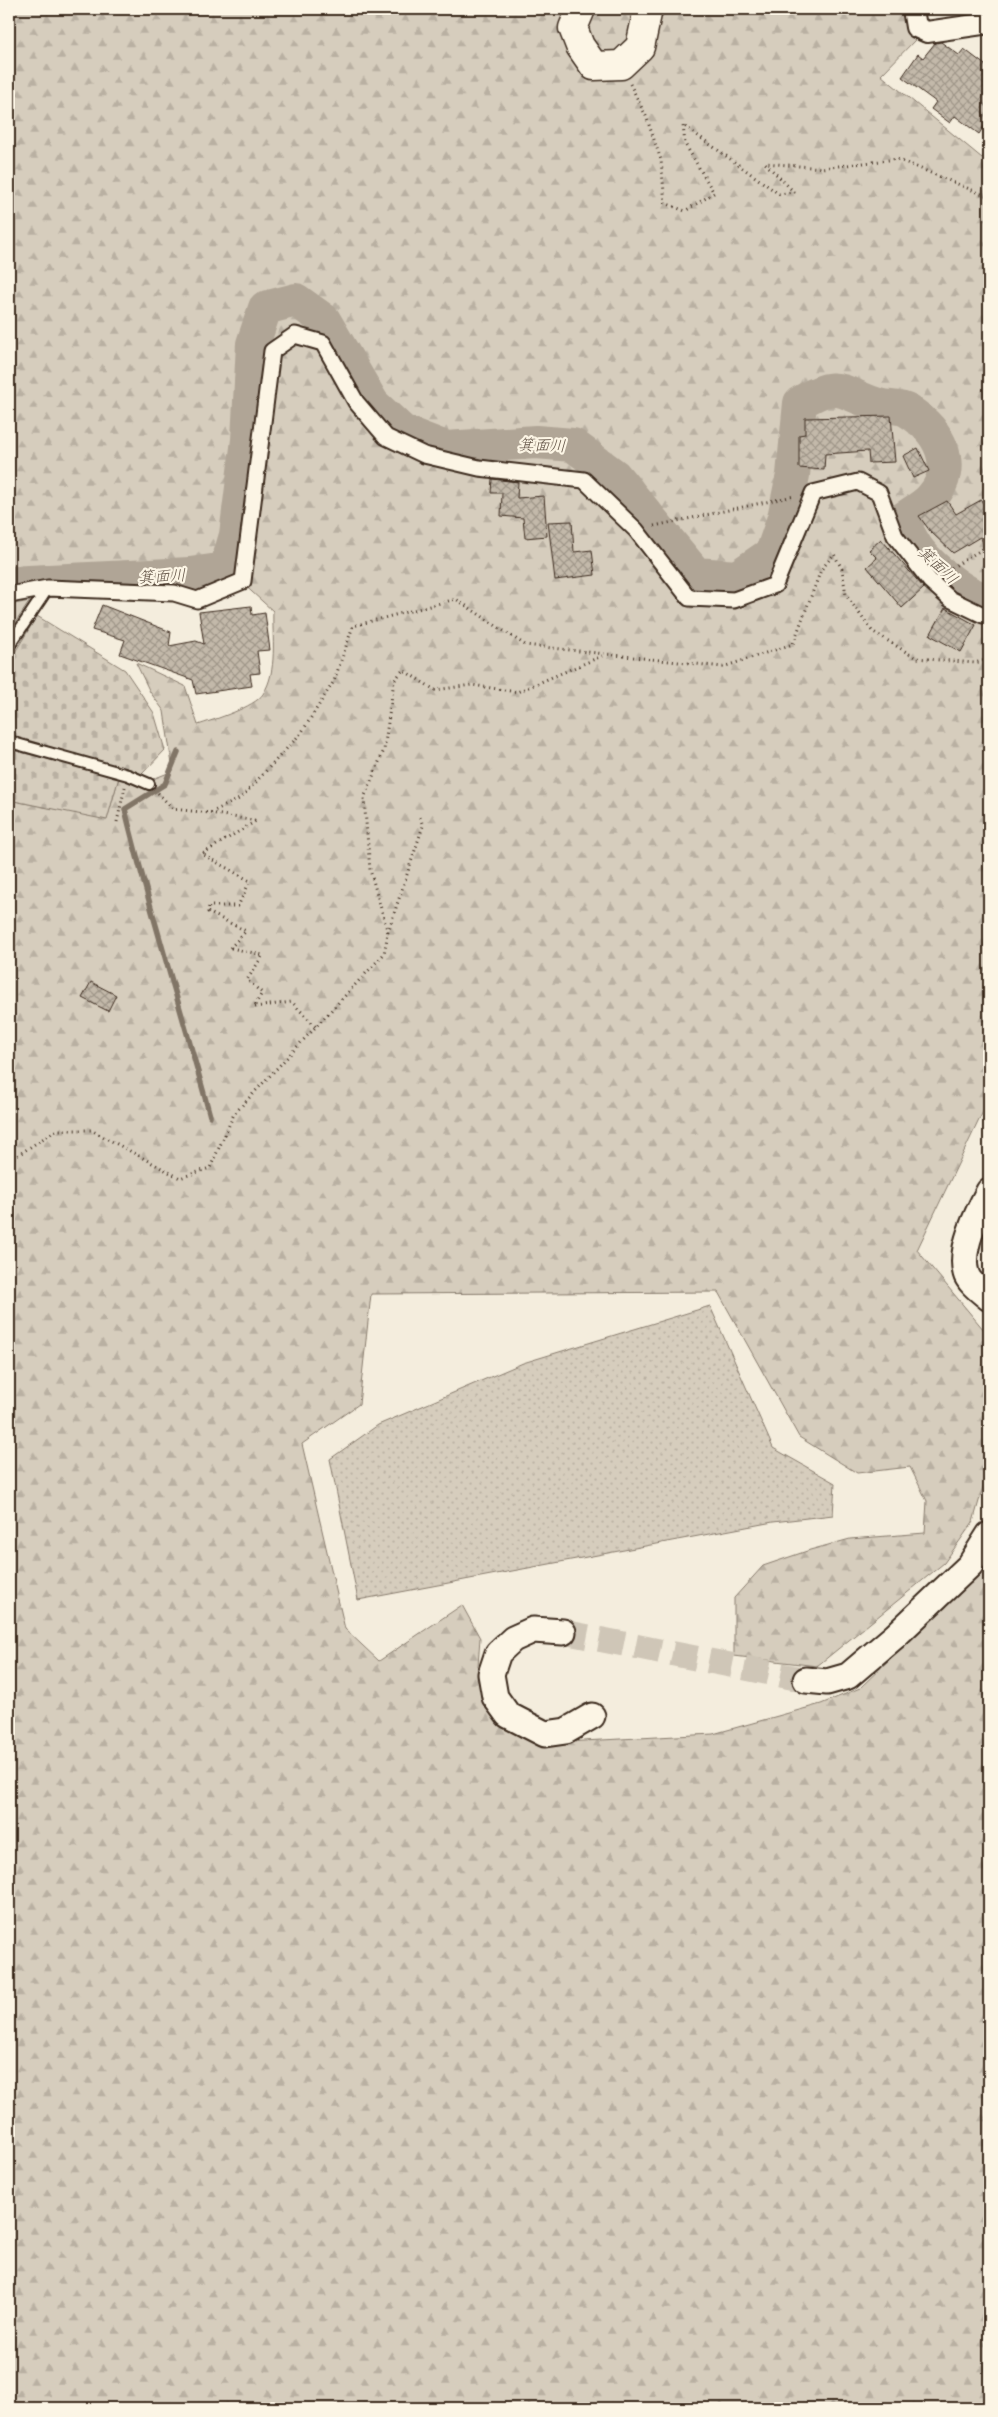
<svg xmlns="http://www.w3.org/2000/svg" width="998" height="2417" viewBox="0 0 998 2417" font-family="Sriracha,'Klee One',sans-serif">
	<style>
		.grass { fill: url(#grass-dots); stroke: #887c6e }
		.forest { fill: url(#forest-firs); stroke: #887c6e }
		.cemetery { fill: url(#cemetery-stones); stroke: #887c6e }
		.park { fill: url(#park-tufts); stroke: #887c6e }
		.lines { fill: none; stroke-linecap: round; stroke-linejoin: round }
		.stream { stroke: #817466; stroke-width: 5.5 }
		.river { stroke: #b0a596; stroke-width: 34 }
		.building { fill: url(#building-cross-hatch); stroke: #3b2a1e }
		.tertiary-tunnel { stroke: #cfc6b7; stroke-width: 25; stroke-dasharray: 25 12; stroke-linecap: butt }
		.service-casing { stroke: #3b2a1e; stroke-width: 14 }
		.pedestrian-casing { stroke: #3b2a1e; stroke-width: 19 }
		.minor-casing { stroke: #3b2a1e; stroke-width: 24 }
		.tertiary-casing { stroke: #3b2a1e; stroke-width: 29 }
		.primary-casing { stroke: #3b2a1e; stroke-width: 31 }
		.path { stroke: #3b2a1e; stroke-width: 3; stroke-dasharray: 1 4; stroke-linecap: butt }
		.service { stroke: #fcf5e5; stroke-width: 10 }
		.pedestrian { stroke: #fcf5e5; stroke-width: 15 }
		.minor { stroke: #fcf5e5; stroke-width: 20 }
		.tertiary { stroke: #fcf5e5; stroke-width: 25 }
		.primary { stroke: #fcf5e5; stroke-width: 28 }
		.labels { text-anchor: middle; dominant-baseline: central; stroke-width: 4.5; stroke-linejoin: round; paint-order: stroke }
		.water-label { font-size: 16px; font-style: italic; fill: #645548; stroke: #fcf5e5 }
	</style>
	<defs>
		<pattern id="grass-dots" width="8" height="8" patternUnits="userSpaceOnUse" patternTransform="scale(1.25)"><rect width="8" height="8" fill="#d6cdbd"/><path d="M2 2h.1M6 6h.1" fill="none" stroke="#b9b0a2" stroke-width="1.8" stroke-linecap="round"/></pattern>
		<pattern id="forest-firs" width="22" height="20" patternUnits="userSpaceOnUse" patternTransform="scale(1.25)"><rect width="22" height="20" fill="#d6cdbd"/><path d="M5 1l3.5 6h-7zM16 11l3.5 6h-7z" fill="#b9b0a2"/></pattern>
		<pattern id="cemetery-stones" width="16" height="16" patternUnits="userSpaceOnUse" patternTransform="scale(1.25)"><rect width="16" height="16" fill="#d6cdbd"/><path d="M2 7V4a2 2 0 0 1 4 0v3zM10 15v-3a2 2 0 0 1 4 0v3z" fill="#b9b0a2"/></pattern>
		<pattern id="park-tufts" width="24" height="20" patternUnits="userSpaceOnUse" patternTransform="scale(1.25)"><rect width="24" height="20" fill="#d6cdbd"/><path d="M3 7l-1-3M5 7V3M7 7l1-3M15 17l-1-3M17 17v-4M19 17l1-3" fill="none" stroke="#b9b0a2"/></pattern>
		<pattern id="building-cross-hatch" width="8" height="8" patternUnits="userSpaceOnUse" patternTransform="scale(1.25)"><rect width="8" height="8" fill="#c3b9aa"/><path d="M0 0l8 8M0 8l8-8" fill="none" stroke="#a0978a"/></pattern>
	</defs>
	<rect width="100%" height="100%" fill="#f4eddd"/>
	<filter id="ink" filterUnits="userSpaceOnUse"><feTurbulence type="fractalNoise" baseFrequency=".02" numOctaves="2"/><feDisplacementMap in="SourceGraphic" scale="10" xChannelSelector="R" yChannelSelector="G"/><feConvolveMatrix kernelMatrix="1 2 1 2 8 2 1 2 1" color-interpolation-filters="sRGB"/></filter>
	<g filter="url(#ink)">
		<path class="grass" d="M710,1306L773,1448L835,1483L833,1515L773,1522L358,1600L330,1459L378,1425L523,1363Z"/>
		<path class="forest" d="M9,9H901L909,30L916,39L881,75L982,158L989,149V1099L917,1250L989,1336V1466L973,1522L944,1563L817,1666L734,1656V1598L763,1566L810,1550L850,1539L925,1533L927,1501L910,1467L857,1473L799,1437L718,1292L371,1294L359,1404L302,1444L345,1629L379,1661L462,1605L480,1638L477,1680L502,1720L546,1743L713,1734L821,1704L860,1688L989,1563V2408H9V800L107,819L119,777L148,781L173,771L164,711L150,692L136,663L185,686L198,725C213,720 255,707 263,694C278,671 272,637 273,611L220,563L9,569Z"/>
		<path class="cemetery" d="M37,616L125,670L154,713L165,750L141,775L17,739L9,734V662Z
			M16,751L119,777L107,820L9,800V768Z"/>
		<path class="park" d="M30,601L9,632V605Z"/>
		<g class="lines">
			<path class="stream" d="M178,752L165,784L125,809C150,913 183,1014 210,1116"/>
			<path class="river" d="M9,583L190,574L226,569L236,535L248,440L253,344L265,308L296,300L324,320L373,404L402,431L446,448L536,442L573,445L615,476L696,574L737,577L772,553L784,518L793,475L800,403C838,378 841,393 878,405C887,408 900,406 908,411C939,430 959,466 932,497C925,506 911,513 901,520C907,530 912,542 919,551C931,566 970,601 989,598"/>
		</g>
		<path class="building" d="M941,42L959,55L964,49L989,68V119L979,134L955,116L950,123L931,109L936,102L902,77L918,54L923,58L935,43Z
			M891,416L895,462L869,463L868,451L825,454L824,470L799,468V435L805,434V418Z
			M918,448L929,471L913,478L903,456Z
			M492,479L518,482L517,498L544,496L547,536L525,538L523,518L501,516L502,493H491Z
			M981,500L989,511V553L980,537L953,553L930,531L919,516L947,501L956,514Z
			M572,521L574,552L592,550L595,575L555,580L548,522Z
			M881,539L924,588L902,608L867,567L877,558L869,550Z
			M102,605L171,632L169,646L196,641L204,644L199,612L251,606L252,615L265,613L270,650L257,651L260,673L250,674L252,686L196,694L193,680L120,654L125,640L92,630Z
			M945,608L976,625L961,652L930,635Z
			M91,982L116,995L108,1011L82,998Z"/>
		<g class="lines">
			<path class="tertiary-tunnel" d="M563,1632L806,1680"/>
			<defs>
				<path id="service" d="M9,646L48,588
					M9,740L17,744L128,775L149,784"/>
				<path id="pedestrian" d="M9,595L48,588L174,593L197,600L243,581L272,351L295,335L323,343L356,402L386,437L424,455L479,468L584,480L636,530L689,598L734,600L775,585L813,493L858,482L879,493L895,536L930,581L950,599L983,615L989,614"/>
				<path id="minor" d="M913,9L916,27L927,32L989,23"/>
				<path id="tertiary" d="M989,1191C978,1212 959,1249 966,1273C968,1282 982,1292 989,1298
					M563,1632L533,1630L513,1639L498,1653L491,1674L495,1697L508,1715L545,1734L566,1731L592,1716
					M806,1680L827,1682L848,1676L895,1636L970,1565L989,1535"/>
				<path id="primary" d="M581,9L573,28L580,46L594,66L621,65L640,47L648,9"/>
			</defs>
			<use href="#service" class="service-casing"/>
			<use href="#pedestrian" class="pedestrian-casing"/>
			<use href="#minor" class="minor-casing"/>
			<use href="#tertiary" class="tertiary-casing"/>
			<use href="#primary" class="primary-casing"/>
			<path class="path" d="M630,84L646,116L661,160L665,203L685,211L714,193L685,144L683,125L779,194L794,192L765,163L822,168L897,159L989,197
				M654,526L794,496
				M943,573L989,545
				M158,793L173,809L210,813L241,798L302,732L334,681L353,626L456,599L525,645L723,667L793,644L821,570L834,554L842,569L846,595L872,631L916,658L975,663L989,659
				M210,813L256,821
				M117,822L125,787
				M388,932L423,826L419,814
				M230,948L246,931L208,912L209,906H238L250,881L202,854L256,821
				M231,948L263,955L247,980L262,993L254,1007
				M255,1007L292,1002L316,1027
				M9,1161L56,1130H91L180,1178L210,1168L234,1114L384,954L388,933L370,870L364,798L384,750L394,681L403,670L435,690L472,685L517,692L602,656"/>
			<use href="#service" class="service"/>
			<use href="#pedestrian" class="pedestrian"/>
			<use href="#minor" class="minor"/>
			<use href="#tertiary" class="tertiary"/>
			<use href="#primary" class="primary"/>
		</g>
	</g>
	<g class="labels">
		<g class="water-label">
			<text transform="translate(542 445) rotate(2)">箕面川</text>
			<text transform="translate(938 565) rotate(43)">箕面川</text>
			<text transform="translate(162 576) rotate(-3)">箕面川</text>
		</g>
	</g>
	<rect width="998" height="2417" fill="none" stroke="#fcf5e5" stroke-width="30"/>
	<rect x="15" y="15" width="968" height="2387" fill="none" stroke="#3b2a1e" stroke-width="2" filter="url(#ink)"/>
</svg>
